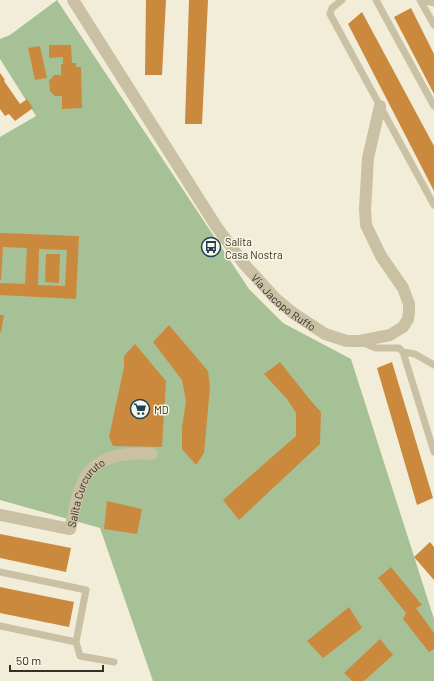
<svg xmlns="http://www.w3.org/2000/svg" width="434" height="681" viewBox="0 0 434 681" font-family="Barlow,sans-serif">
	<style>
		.green { fill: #a7c197 }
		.building { fill: #cb893d; fill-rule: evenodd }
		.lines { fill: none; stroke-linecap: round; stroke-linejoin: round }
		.lane { stroke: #cac0a3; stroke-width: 7 }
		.street { stroke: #cac0a3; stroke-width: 12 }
		.labels { text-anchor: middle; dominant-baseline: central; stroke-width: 3; stroke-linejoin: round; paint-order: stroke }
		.poi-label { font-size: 11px; fill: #352f26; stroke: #faf6e4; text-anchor: start }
		.street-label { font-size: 11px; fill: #352f26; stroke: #faf6e4 }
	</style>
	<rect width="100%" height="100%" fill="#f2edd8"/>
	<path class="green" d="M57,0L249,289L283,323L351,359L434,619V681H153L100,528L0,500V137L36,116L0,59V39L10,35Z"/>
	<path class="building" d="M146,0H166L162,75H145Z
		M189,0H208L202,124H185Z
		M411,8L434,54V94L394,17Z
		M362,12L434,146V191L348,24Z
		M49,45H71L72,63H76V67H81L82,108L62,109V96H55L50,91L49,81L54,75H61V64H63V57L49,58Z
		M40,46L47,78L35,80L28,48Z
		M0,73L5,80L4,81L20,104L27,99L33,108L15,121L9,114L5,116L0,109Z
		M0,233L79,236L76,299L0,295V283L25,284L27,248L3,247L1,280H0ZM39,249L67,250L65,286L38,285Z
		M46,254H60L59,283L45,282Z
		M0,315H4L1,332H0Z
		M169,325L208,371L210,387L204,453L196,465L182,449V427L186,401L182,380L153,342Z
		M135,344L166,381L162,447L113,446L109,437L124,367V356Z
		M280,362L311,401L321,412L320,444L239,520L223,500L296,436V413L287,399L264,374Z
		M392,362L433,498L417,505L377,368Z
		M107,501L142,509L137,534L104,529Z
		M0,534L71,548L66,572L0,558Z
		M430,542L434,547V580L414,557Z
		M391,567L422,605L416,608L434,633V649L429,652L403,619L406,613L378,578Z
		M0,587L74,602L69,627L0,613Z
		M349,607L362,628L323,658L307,641Z
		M380,639L393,655L364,681H352L344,673Z"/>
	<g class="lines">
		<path class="lane" d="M342,0L332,8L330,14L434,205
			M376,0L434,106
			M420,0L434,25
			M423,0L434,3
			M361,342L376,348H399L403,352L434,452
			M403,352L415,354L434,365
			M0,572L86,590L76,642L0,626
			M76,642L80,656L114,662"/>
		<g class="street">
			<path id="s1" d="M73,0L216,226L244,264L275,298L293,313L325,334L347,341H360L390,335L403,327L408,319L409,312V304L403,288L381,256L366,225L365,209L368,158L380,106"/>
			<path id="s2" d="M0,515L70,529C74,513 76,496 83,481C96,455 126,452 152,454"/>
		</g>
	</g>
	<defs>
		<symbol id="bus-ring" viewBox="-11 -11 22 22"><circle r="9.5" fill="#faf6e4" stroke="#1a4258" stroke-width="1.5"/><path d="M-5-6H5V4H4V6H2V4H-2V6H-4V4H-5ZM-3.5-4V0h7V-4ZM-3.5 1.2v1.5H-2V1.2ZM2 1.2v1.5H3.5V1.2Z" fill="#1a4258"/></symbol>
		<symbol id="supermarket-ring" viewBox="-11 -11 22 22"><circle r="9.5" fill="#faf6e4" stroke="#1a4258" stroke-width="1.5"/><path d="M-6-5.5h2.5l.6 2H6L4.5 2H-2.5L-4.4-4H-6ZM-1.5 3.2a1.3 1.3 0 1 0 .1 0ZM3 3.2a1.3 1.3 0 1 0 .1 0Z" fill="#1a4258"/></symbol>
	</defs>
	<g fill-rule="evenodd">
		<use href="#bus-ring" x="200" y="236" width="22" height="22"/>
		<use href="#supermarket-ring" x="129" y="398" width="22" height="22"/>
	</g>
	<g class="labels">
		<g class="poi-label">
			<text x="225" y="241">Salita<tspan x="225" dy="13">Casa Nostra</tspan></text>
			<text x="154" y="409">MD</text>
		</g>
		<g class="street-label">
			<text stroke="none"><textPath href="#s1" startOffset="370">Via Jacopo Ruffo</textPath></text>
			<text stroke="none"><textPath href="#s2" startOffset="112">Salita Curcuruto</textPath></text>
		</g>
	</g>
	<path d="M10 665v6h93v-6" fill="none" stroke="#352f26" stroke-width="2"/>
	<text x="16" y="665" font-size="12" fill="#352f26" stroke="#faf6e4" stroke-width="3" paint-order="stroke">50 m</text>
</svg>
